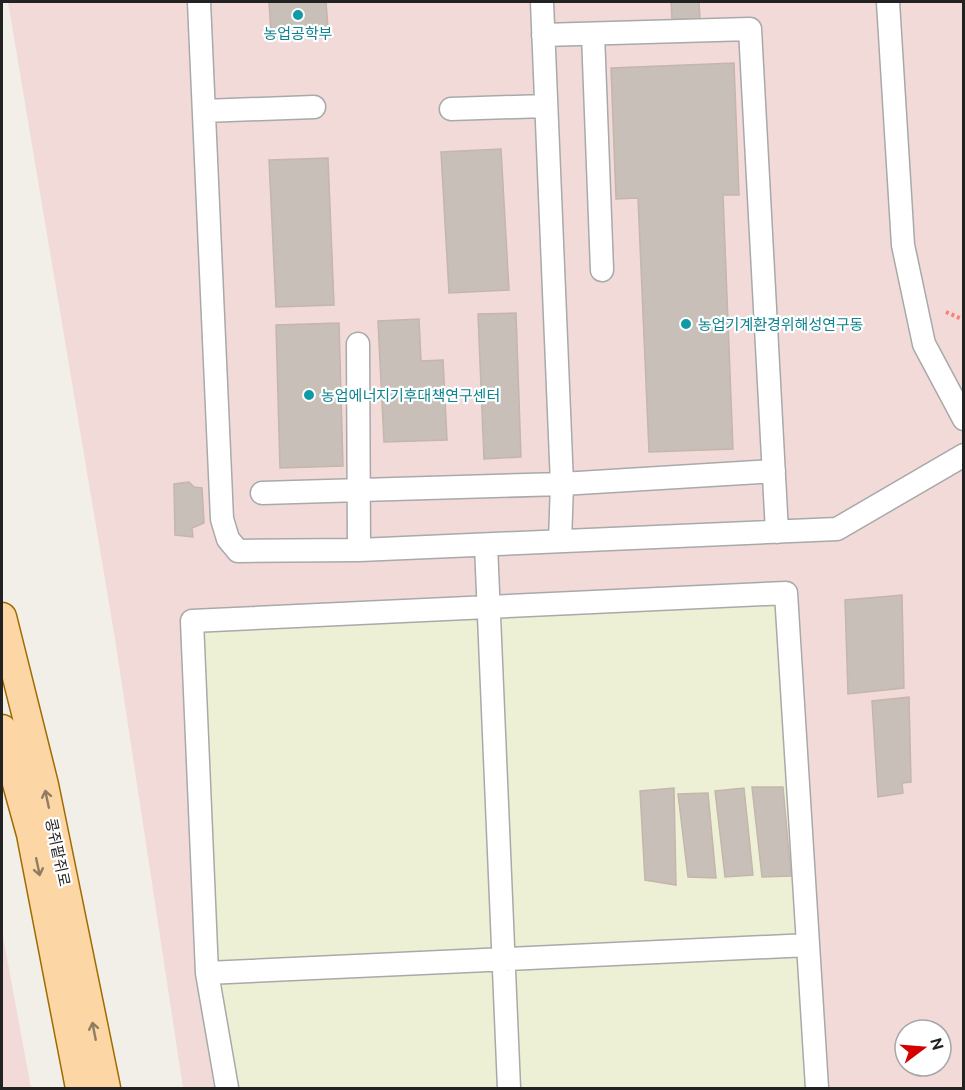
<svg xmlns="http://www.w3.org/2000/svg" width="965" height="1090" viewBox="0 0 965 1090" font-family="Ubuntu,'Noto Sans KR',sans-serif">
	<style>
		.commercial { fill: #f2dad9; fill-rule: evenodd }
		.farmland { fill: #eef0d5 }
		.building { fill: #c7bfb8; stroke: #c4b6ab; stroke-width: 1.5 }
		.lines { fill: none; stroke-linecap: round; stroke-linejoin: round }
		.minor-casing { stroke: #a9a9a9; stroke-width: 25 }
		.major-casing { stroke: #a06b00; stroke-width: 31 }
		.path { stroke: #fa8072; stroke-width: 4; stroke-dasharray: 3 3; stroke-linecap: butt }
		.minor { stroke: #fff; stroke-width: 22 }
		.major { stroke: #fcd6a4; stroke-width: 28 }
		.oneway { stroke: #8f7c63 }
		.culture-dot { fill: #0f9aa8; stroke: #fff; stroke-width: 2 }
		.labels { text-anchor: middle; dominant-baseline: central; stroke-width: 4.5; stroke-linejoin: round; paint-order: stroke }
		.culture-label { font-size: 15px; fill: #0d838f; stroke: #fff; text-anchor: start }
		.street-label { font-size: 15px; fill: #222; stroke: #fff }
	</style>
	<rect width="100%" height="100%" fill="#f2efe9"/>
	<path class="commercial" d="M8,2H963V1088H183L115,639ZM905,1030H941V1066H905Z
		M2,931L31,1088H2Z"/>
	<path class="farmland" d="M786,593L817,1088H227L192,621Z"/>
	<path class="building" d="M269,2H326L328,28L271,32Z
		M671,2H699L700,19L672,20Z
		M734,63L739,195H723L733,449L649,452L638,198L616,199L611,68Z
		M501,149L509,290L449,293L441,152Z
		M328,158L334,305L276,307L269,160Z
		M516,313L521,457L484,459L478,314Z
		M419,319L421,361L443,360L447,440L384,442L378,321Z
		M339,323L343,466L280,468L276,325Z
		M189,482L194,487L202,488L204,523L192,528L193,537L175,535L174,484Z
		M902,595L904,688L848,694L845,600Z
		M909,697L911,782L902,783L903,793L878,797L872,701Z
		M752,787H783L791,876L762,877Z
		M674,788L676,885L645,880L640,791Z
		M744,788L753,875L725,877L715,791Z
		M708,793L716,878L688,877L678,794Z"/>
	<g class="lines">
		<defs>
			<path id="minor" d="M199,2L222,519L228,539L238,551L359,550L837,529L964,455
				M542,2L562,484L560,541
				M888,2L903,245L924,344L964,419
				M593,34L602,270
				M543,35L750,29L777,532
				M451,109L545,106
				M204,111L314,107
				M358,344L359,550
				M262,493L562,484L774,471
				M486,545L509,1088
				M207,973L808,945
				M227,1088L207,973L192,621L786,593L817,1088"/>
			<path id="major" d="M2,617L44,785L106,1088
				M2,729L31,834L80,1088"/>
		</defs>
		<use href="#minor" class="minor-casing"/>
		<use href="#major" class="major-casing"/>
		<path class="path" d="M946,312L964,320"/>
		<use href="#minor" class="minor"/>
		<use href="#major" class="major"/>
	</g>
	<defs><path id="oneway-shaft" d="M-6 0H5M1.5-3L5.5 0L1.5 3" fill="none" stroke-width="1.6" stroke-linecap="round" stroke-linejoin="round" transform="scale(1.5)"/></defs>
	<g class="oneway">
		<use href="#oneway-shaft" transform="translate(47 799) rotate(-102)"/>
		<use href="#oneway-shaft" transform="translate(38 867) rotate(78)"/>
		<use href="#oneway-shaft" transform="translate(94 1031) rotate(-101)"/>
	</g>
	<g class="culture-dot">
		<circle cx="298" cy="15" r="6"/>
		<circle cx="686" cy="324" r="6"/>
		<circle cx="309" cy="395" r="6"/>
	</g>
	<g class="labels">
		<g class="culture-label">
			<text x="298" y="33" text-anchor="middle">농업공학부</text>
			<text x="698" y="324">농업기계환경위해성연구동</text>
			<text x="321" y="395">농업에너지기후대책연구센터</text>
		</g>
		<g class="street-label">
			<text transform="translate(58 852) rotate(78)">콩쥐팥쥐로</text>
		</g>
	</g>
	<rect width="965" height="1090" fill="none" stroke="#222222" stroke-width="6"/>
	<g transform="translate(923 1048) rotate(74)"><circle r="28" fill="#ffffff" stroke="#a7a7a7" stroke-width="1.5"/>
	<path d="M0-4.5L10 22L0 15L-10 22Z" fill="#d40000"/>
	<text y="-9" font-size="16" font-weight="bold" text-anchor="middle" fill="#222222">N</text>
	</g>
</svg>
